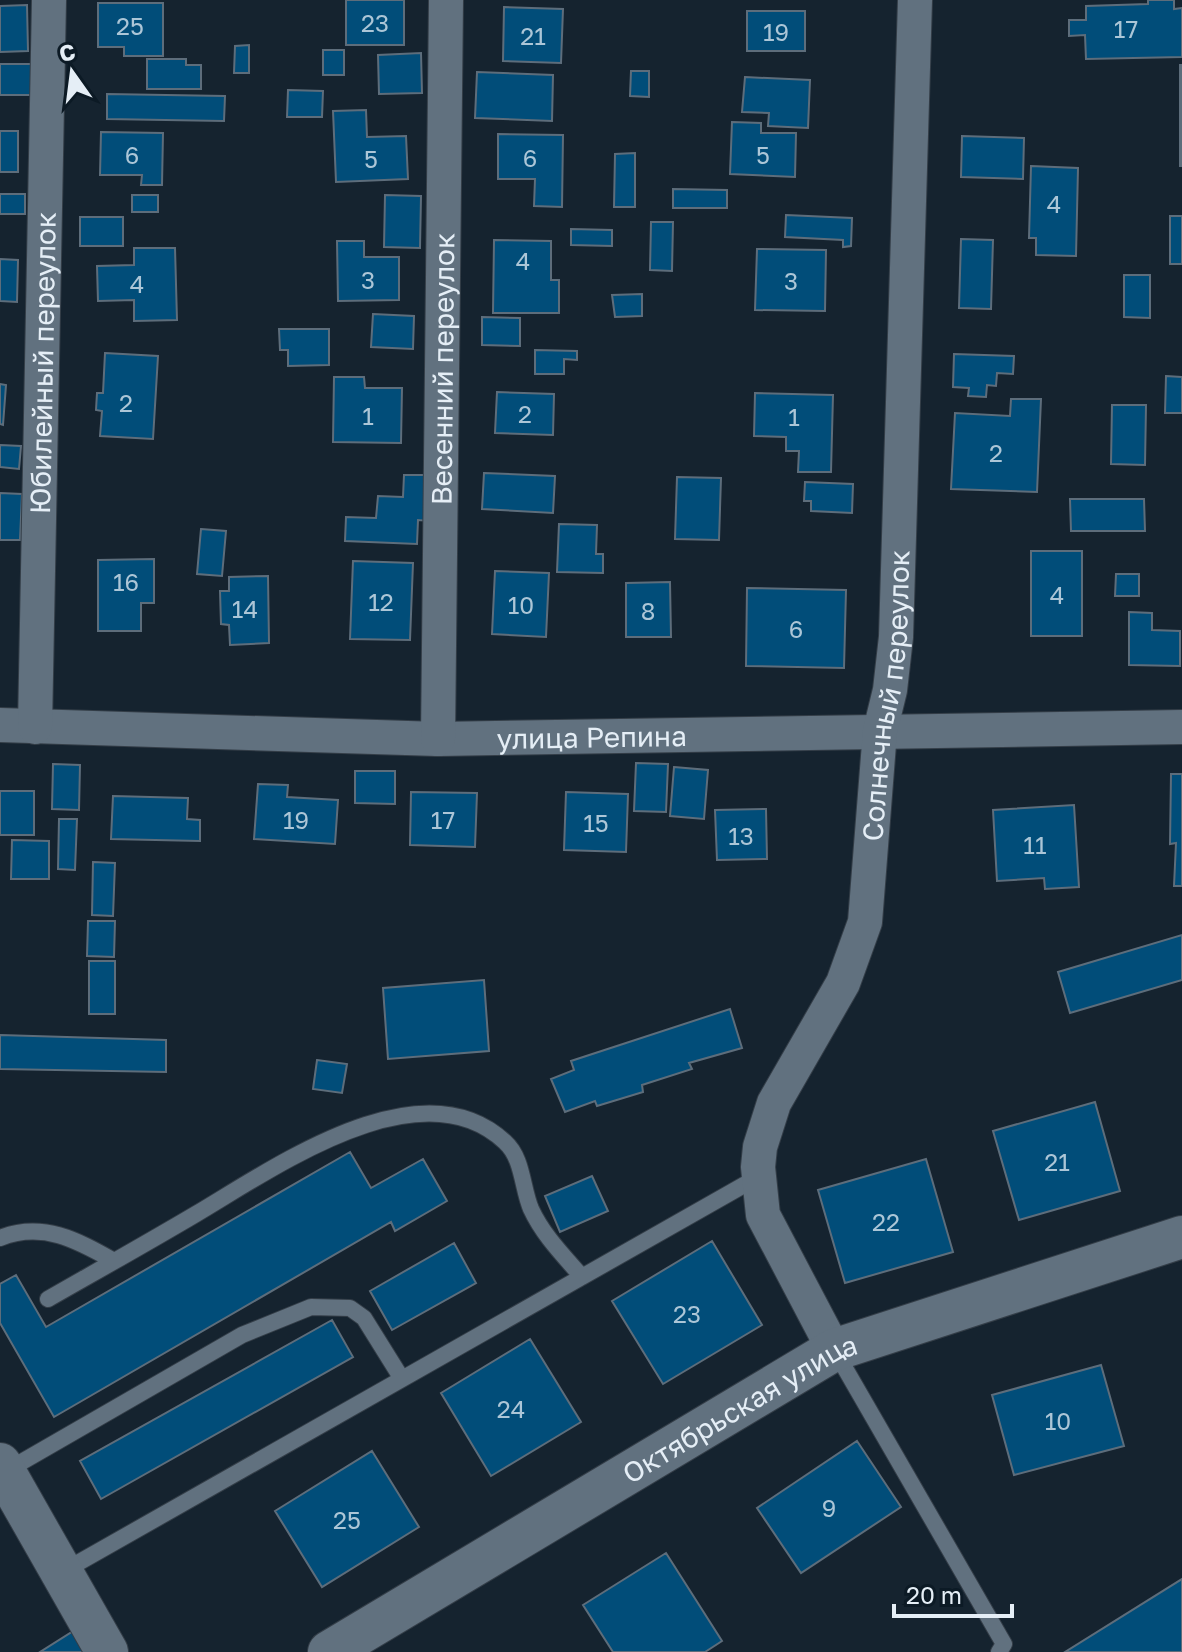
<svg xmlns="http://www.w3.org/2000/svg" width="1182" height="1652" viewBox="0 0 1182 1652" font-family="'Golos Text',sans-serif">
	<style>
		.building { fill: #014d79; stroke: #5d6d7b; stroke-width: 2 }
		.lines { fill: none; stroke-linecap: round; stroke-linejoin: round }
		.service-casing { stroke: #343e48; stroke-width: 18 }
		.minor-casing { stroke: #343e48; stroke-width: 36 }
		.tertiary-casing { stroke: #343e48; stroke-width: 44 }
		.service { stroke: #61717f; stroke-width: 16 }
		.minor { stroke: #61717f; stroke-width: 34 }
		.tertiary { stroke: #61717f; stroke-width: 42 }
		.labels { text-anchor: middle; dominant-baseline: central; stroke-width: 6; stroke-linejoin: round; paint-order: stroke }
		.number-label { font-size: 24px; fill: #acc6d7 }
		.street-label { font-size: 28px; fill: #e5eef6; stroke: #0c1a25 }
	</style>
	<rect width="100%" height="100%" fill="#15232f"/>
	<path class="building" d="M346,0H404V45H346Z
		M1148,0H1174V9L1182,8V57L1086,59L1085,35L1069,36V20H1086V6L1148,4Z
		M98,3H163V56H124V47H98Z
		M27,5L28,51L0,52V6Z
		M504,7L563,9L561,63L503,61Z
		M747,11H805V51H747Z
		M249,45V73H234L235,46Z
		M323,50H344V75H323Z
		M421,53L422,93L379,94L378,55Z
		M147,59H186V65H201V89H147Z
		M0,64H32L33,95H0Z
		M1180,65H1182V166H1180Z
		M631,71H649V97L630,96Z
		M477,72L553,75L552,121L475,118Z
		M745,77L810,80L808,128L768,126L769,113L742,112Z
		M288,90L323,91L322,117H287Z
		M107,94L225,96L224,121L107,119Z
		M366,110L367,137L406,136L408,179L336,182L333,111Z
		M732,122L761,123V133H796L795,177L730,174Z
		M0,131H18V172H0Z
		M101,132L163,133L162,185H141L142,175H100Z
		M498,134L563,135L562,207L534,206L535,179H498Z
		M962,136L1024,138L1023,179L961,177Z
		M635,153V207H614L615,154Z
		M1031,166L1078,168L1076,256L1036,255V238H1029Z
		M673,189L727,190V208H673Z
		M0,194H25V214H0Z
		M132,195H158V212H132Z
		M385,195L421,196L420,248L384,247Z
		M786,215L852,218L851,246L843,247V240L785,237Z
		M1170,216H1182V264H1170Z
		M80,217H123V246H80Z
		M651,222H673L672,271L650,270Z
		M571,229L612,230V246L571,245Z
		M961,239L993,240L991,309L959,308Z
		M494,240L551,241V280H559V313H493Z
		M337,241H364V257H399V300L338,301Z
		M134,248H175L177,320L134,321V300L98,301L97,266L134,265Z
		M757,249L826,250L825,311L755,310Z
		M0,259L18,260L17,302L0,301Z
		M1124,275H1150V318L1124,317Z
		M642,294V316L615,317L612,295Z
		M373,314L414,316L413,349L371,347Z
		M482,317L520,318V346L482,345Z
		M279,329H329V365L288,366V350H280Z
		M535,350L577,351V360L564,359V374H535Z
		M105,353L158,356L153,439L100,436L102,411L96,410L97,393H103Z
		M954,354L1014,356L1013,374L997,373L996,386L987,385L986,397L968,396L969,388L953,387Z
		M1166,376L1182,377V413H1165Z
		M334,377H364L365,388H402L401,443L333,442Z
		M0,384L6,385L3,425L0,424Z
		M497,392L554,394L553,435L495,433Z
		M755,393L833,395L831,472H798L799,451H786V437L754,436Z
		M1011,399H1041L1037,492L951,489L955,413L1010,416Z
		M1112,405H1146L1145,465L1111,464Z
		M0,445L21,446L19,469L0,467Z
		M484,473L555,476L553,513L482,509Z
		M404,475H431L429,521L418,520L417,544L345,541L346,517L376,518L378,496L403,497Z
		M677,477L721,478L719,540L675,539Z
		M805,482L853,484L852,513L811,511V501H804Z
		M0,493L22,494L20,540H0Z
		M1070,499H1144L1145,531H1071Z
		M559,524L597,525L596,554H603V573L557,572Z
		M201,529L226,531L222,576L197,574Z
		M1031,551H1082V636H1031Z
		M154,559V603H141V631H98V560Z
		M353,561L413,563L410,640L350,639Z
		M495,571L549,573L546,637L492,634Z
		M1116,574H1139V596H1115Z
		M268,576L269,643L230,645L229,625L221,624L220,591H229V577Z
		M670,582L671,637H626V583Z
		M747,588L846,590L844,668L746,666Z
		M1129,612L1152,613V630L1180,631V666L1129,665Z
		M636,763L668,764L666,812L634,811Z
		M53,764L80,765L79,810L52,809Z
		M674,767L708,770L704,819L670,816Z
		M355,771H395V804L355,803Z
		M1171,774H1182V886H1174L1176,843L1170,844Z
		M258,784L288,785L287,797L338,800L335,844L254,839Z
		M0,791H34V835H0Z
		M411,792L477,793L475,847L410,845Z
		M566,792L628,794L626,852L564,850Z
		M113,796L188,798L187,819L200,820V841L111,839Z
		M1074,805L1079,887L1045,889L1044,878L997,881L993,810Z
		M766,809L767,859L717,860L715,810Z
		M59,819H77L75,870L58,869Z
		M12,840L49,841V879H11Z
		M93,862L115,863L113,916L92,915Z
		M88,921H115L114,957L87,956Z
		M1182,935V980L1070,1013L1058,972Z
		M89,961H115V1014H89Z
		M484,980L489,1051L388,1059L383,988Z
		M730,1009L742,1048L689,1063L692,1069L642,1085L643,1092L597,1106L595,1101L565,1112L551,1079L574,1070L571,1061Z
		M0,1035L166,1040V1072L0,1069Z
		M317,1060L347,1064L342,1093L313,1089Z
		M1095,1102L1120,1191L1019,1220L993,1131Z
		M350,1152L371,1188L423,1159L447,1201L395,1231L391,1222L54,1417L0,1323V1284L16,1275L46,1327Z
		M926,1159L953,1252L845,1283L818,1190Z
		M592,1176L608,1211L560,1232L545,1196Z
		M712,1241L762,1325L663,1384L612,1301Z
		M454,1243L476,1283L392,1330L370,1291Z
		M332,1320L353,1357L101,1499L80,1461Z
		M530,1339L581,1422L491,1476L441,1393Z
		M1101,1365L1124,1446L1014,1475L992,1395Z
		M857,1441L901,1507L801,1573L757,1508Z
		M372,1451L419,1527L322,1587L275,1511Z
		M666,1553L722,1641L705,1652H613L583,1605Z
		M1182,1579V1652H1065Z
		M75,1630L89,1652H40Z"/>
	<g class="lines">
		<defs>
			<path id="service" d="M0,1238C42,1221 77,1240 114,1261
				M48,1299C97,1271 147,1243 196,1214C274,1168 421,1063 505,1142C523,1158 522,1188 531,1209C543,1235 563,1255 582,1277
				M835,1351L1004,1644L999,1652
				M6,1471L242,1335L311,1307L350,1308L364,1318L402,1379
				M62,1572L758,1177"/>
			<g id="minor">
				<path id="s1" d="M0,725L438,739L1182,727"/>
				<path id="s2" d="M35,727L49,0"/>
				<path id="s3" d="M438,739L446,0"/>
				<path id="s4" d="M834,1350L763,1215L758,1167L760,1147L774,1103L843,983L865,922L880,731L890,690L896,637L915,0"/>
			</g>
			<g id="tertiary">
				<path d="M0,1464L107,1652"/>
				<path id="s5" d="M329,1652L834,1350L1182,1237"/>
			</g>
		</defs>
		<use href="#service" class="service-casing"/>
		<use href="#minor" class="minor-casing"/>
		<use href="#tertiary" class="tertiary-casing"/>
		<use href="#service" class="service"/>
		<use href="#minor" class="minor"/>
		<use href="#tertiary" class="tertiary"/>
	</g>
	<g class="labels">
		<g class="number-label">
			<text x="375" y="22">23</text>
			<text x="130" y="25">25</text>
			<text x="1126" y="28">17</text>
			<text x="776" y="31">19</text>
			<text x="533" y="35">21</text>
			<text x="132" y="154">6</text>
			<text x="763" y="154">5</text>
			<text x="530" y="157">6</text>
			<text x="371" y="158">5</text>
			<text x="1054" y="203">4</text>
			<text x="523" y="260">4</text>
			<text x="368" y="279">3</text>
			<text x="791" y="280">3</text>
			<text x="137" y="283">4</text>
			<text x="126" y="402">2</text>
			<text x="525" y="413">2</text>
			<text x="368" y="415">1</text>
			<text x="794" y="416">1</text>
			<text x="996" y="452">2</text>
			<text x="126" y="581">16</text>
			<text x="1057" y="594">4</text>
			<text x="381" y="601">12</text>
			<text x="521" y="604">10</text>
			<text x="245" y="608">14</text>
			<text x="648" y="610">8</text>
			<text x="796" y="628">6</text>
			<text x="296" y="819">19</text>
			<text x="443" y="819">17</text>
			<text x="596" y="822">15</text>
			<text x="741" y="835">13</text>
			<text x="1035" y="844">11</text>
			<text x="1057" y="1161">21</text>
			<text x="886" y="1221">22</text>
			<text x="687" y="1313">23</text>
			<text x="511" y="1408">24</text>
			<text x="1058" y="1420">10</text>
			<text x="829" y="1507">9</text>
			<text x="347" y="1519">25</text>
		</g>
		<g class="street-label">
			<text stroke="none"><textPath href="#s2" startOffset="364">Юбилейный переулок</textPath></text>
			<text stroke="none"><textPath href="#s3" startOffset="370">Весенний переулок</textPath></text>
			<text stroke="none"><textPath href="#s4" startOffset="698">Солнечный переулок</textPath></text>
			<text stroke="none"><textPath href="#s1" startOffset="592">улица Репина</textPath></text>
			<text stroke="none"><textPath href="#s5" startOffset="478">Октябрьская улица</textPath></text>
		</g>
	</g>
	<g transform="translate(72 72) rotate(346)" stroke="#0c1a25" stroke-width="6" paint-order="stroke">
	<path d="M0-6L14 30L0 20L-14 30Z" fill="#e5eef6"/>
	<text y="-12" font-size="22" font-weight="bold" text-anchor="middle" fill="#e5eef6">С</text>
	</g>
	<path d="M894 1604v12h118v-12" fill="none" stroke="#e5eef6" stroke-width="4"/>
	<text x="906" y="1604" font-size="24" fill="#e5eef6" stroke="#0c1a25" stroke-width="6" paint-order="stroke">20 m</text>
</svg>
